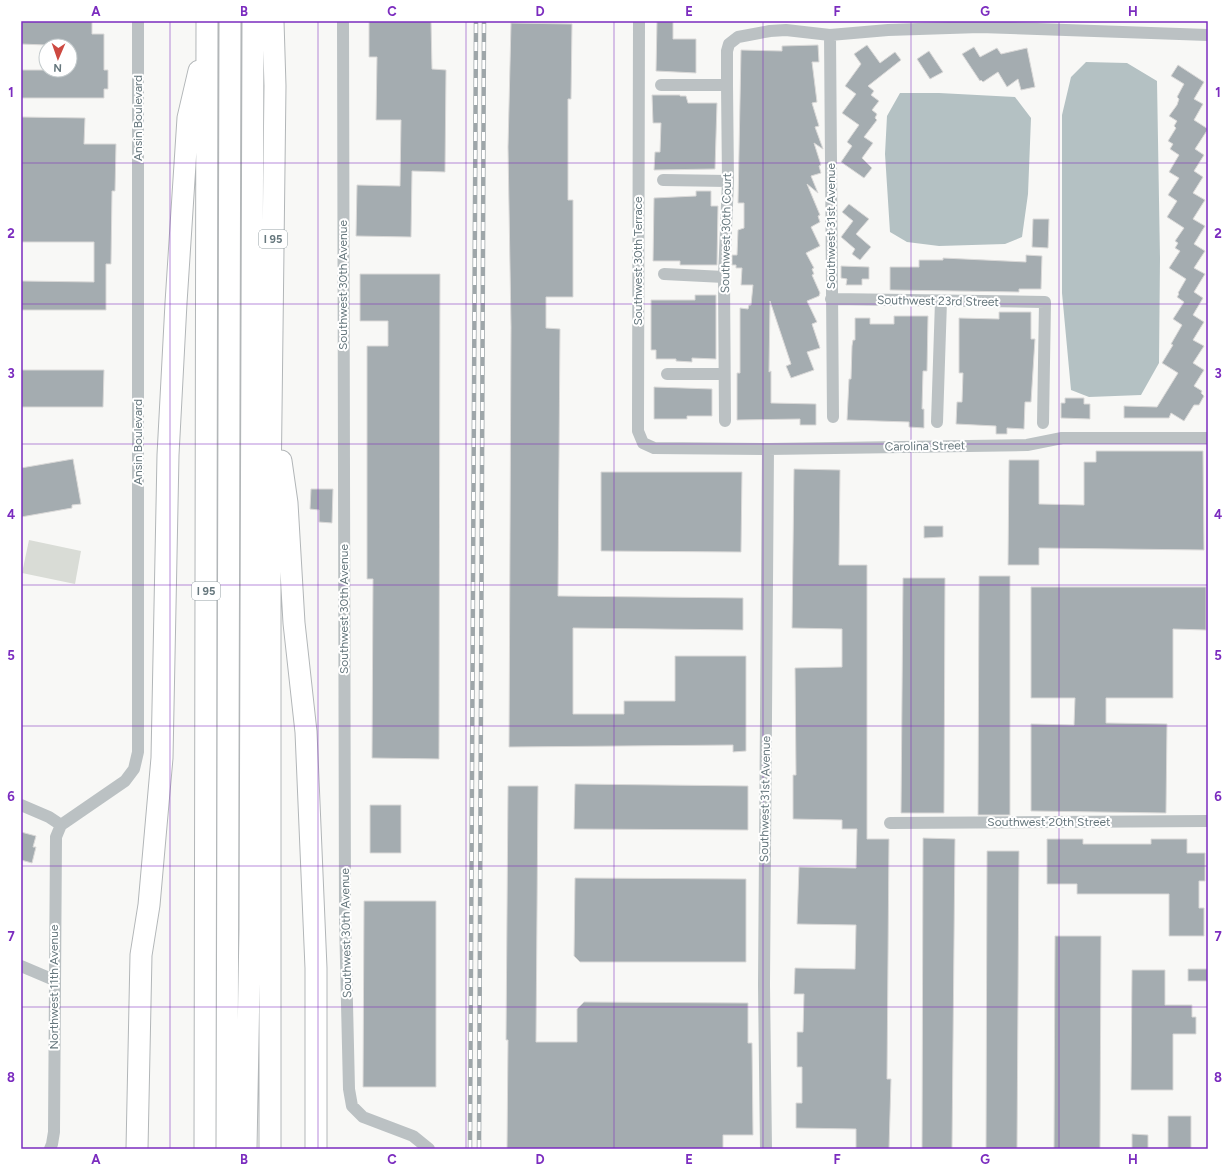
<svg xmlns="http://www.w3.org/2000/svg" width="1229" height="1170" viewBox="0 0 1229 1170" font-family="Figtree,sans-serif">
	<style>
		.green { fill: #d9dcd6 }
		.water { fill: #b4c1c3 }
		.building { fill: #a4acb0; stroke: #dad9d8 }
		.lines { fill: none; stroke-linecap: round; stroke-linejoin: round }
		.motorway-casing { stroke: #b2b6b8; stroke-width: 23 }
		.minor { stroke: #bbc1c3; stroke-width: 12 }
		.motorway { stroke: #fff; stroke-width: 21 }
		.rail-casing { stroke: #9ea6a9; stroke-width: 4.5 }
		.rail { stroke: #fff; stroke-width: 3; stroke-dasharray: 9; stroke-linecap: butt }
		.grid { fill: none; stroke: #7b2cbf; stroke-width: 1; stroke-opacity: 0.55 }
		.labels { text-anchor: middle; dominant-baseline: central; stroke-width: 4; stroke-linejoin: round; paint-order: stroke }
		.shield { fill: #fff; stroke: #94a0a4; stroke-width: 1 }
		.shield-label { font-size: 11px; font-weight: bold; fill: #66777d }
		.street-label { font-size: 12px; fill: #66777d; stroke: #fff }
		.neatline { fill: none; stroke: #7b2cbf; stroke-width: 1.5 }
		.grid-label { font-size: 13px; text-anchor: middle; font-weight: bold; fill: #7b2cbf }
	</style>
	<rect width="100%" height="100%" fill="#f8f8f6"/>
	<path class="green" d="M29,540L81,551L75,584L22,573Z"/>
	<path class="water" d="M1086,62L1127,63L1157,81L1160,258L1159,363L1141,395L1089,397L1071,390L1062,293V115L1071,77Z
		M900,93H939L1015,97L1031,118L1028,194L1022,237L1005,244L939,246L907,242L890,232L885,154L887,116Z"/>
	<path class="building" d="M21,21H92V34H104V70H108V89H104V98H21V70H70V46L21,44Z
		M369,21H431L432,69L446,70L445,172L412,171L411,237L356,236L357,185L400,186L401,120H376L377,57H369Z
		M657,21H673V39H696V73L656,71Z
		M511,23L572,24L571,99H568V200H573V297H546V328L560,329L558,596L743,598V630L573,628V714H624V701H675V656H746V751L733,752V745L509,747L511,327L508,147Z
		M818,45L819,62H812L817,102L812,103L819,126L815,127L823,149L814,143L821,165L819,166L821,173L811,176L818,193L807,184L820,215L818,216L820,222L811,227L820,246L806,253L814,268L812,269L814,274L812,275L820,293L819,296L807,301L817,322L812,324L820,348L807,352L814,370L791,378L786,366L791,364L770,301L769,372L771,371V403L816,404V425H800V419L737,420V373H740V308L748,309L749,305H751L753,285H741L742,268H736V265H732V255H737L738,230L744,228V203H738L741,50L782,51V46Z
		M867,45L880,63L895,52L901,60L868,86L874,91L871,95L879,101L872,110L877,114L875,118L877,120L864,137L873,143L862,158L872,168L864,178L841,162L852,146L847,142L859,125L842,113L856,94L845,86L861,64L854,54Z
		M974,47L980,57L997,48L1001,54L1027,48L1035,87L1021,90L1018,79L1007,87L998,72L983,82L981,80L980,81L962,54Z
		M929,51L943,72L930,79L917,59Z
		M1178,65L1204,82L1194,99L1203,104L1194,120L1208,129L1195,149L1204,155L1194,171L1203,177L1193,193L1205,200L1193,219L1205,226L1194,244L1205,251L1194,268L1205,274L1194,292L1203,298L1193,315L1204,322L1193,340L1204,346L1193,363L1204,370L1194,386L1202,391L1201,393L1204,396L1199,405H1194L1184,421L1171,413L1169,418H1124V406L1157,407L1178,373L1162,363L1173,345L1171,344L1182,325L1173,319L1184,302L1177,297L1179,294L1178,293L1186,279L1169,268L1180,251L1175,248L1178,243L1175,241L1184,228L1167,217L1177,201L1168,195L1179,178L1169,172L1179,155L1170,149L1173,144L1168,141L1176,128L1174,126L1177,121L1169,116L1177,105L1179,99L1177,97L1184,84L1171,76Z
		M652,95H680V96H686L688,103H717L715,169L654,170L655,152H660L661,123H653Z
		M21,117L85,118L84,144H116L115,191H112L111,264H106V310H21V281L94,282V242H21Z
		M696,191H711V206H718L717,265H680V261H653L654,198L696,196Z
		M849,204L869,219L856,234L871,247L860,260L852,254L855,249L841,237L853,221L842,212Z
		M1033,219H1049L1048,248L1032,247Z
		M1026,255L1042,256L1041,289H1019V292L890,290V267H919V260H943V258L1026,262Z
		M841,266L869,267V279H862V285H846L847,279L841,278Z
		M360,274H440L439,759L372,758L373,579H367V346H388V321H360Z
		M695,295H716V359L692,358V362L676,361V359H656V350H651V300H695Z
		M999,312H1031V339H1035L1031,402H1025L1024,429L1007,428V434H996V426L956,424L957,402H962L963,373H959V318L999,319Z
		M894,316H928L927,371H923L922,409H924V428L909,427V422L847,420L849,379H851L852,346L853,340H855V318H870V324H894Z
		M21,370H104L103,407H21Z
		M654,387L712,389V416H687V419H654Z
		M1065,398H1084V404H1090V419L1061,418V403H1065Z
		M1096,451H1203L1204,550L1039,548V565H1008L1009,460H1039V504L1084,505V462H1096Z
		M73,459L81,504L72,505V508L21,517V468Z
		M794,469L840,470L839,565H867V839H889L887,1079H891L889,1149H856V1129L796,1128V1103H802V1067H797V1032H803L804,994H794L795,968L855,969L856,925L797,924L799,867L856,868L857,829H842V820L793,819V775H796L795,668L842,667V629L792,628Z
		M601,472H742L741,552L601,551Z
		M311,489H333L332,523L319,522V510L310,509Z
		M924,526H943V537L924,538Z
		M979,576H1010V815H978Z
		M903,578H945L944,813H901Z
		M1031,587H1206V630L1173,629V698H1106V723L1167,724L1166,813L1031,811V724L1074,725L1075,698H1031Z
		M575,784L748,786V830L574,829Z
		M508,786H538L536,1042H577V1009L584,1002L748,1003V1043H752L753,1135H723V1149H507L508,1040H506Z
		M370,805H401V853H370Z
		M21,832L36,836L33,847H36L32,863L21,860Z
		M923,838L955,839L952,1149H922Z
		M1047,839H1083V844H1151V839H1187V853H1205V881H1199V908H1204V936H1169V894H1077V884H1047Z
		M987,851H1019L1017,1149H986Z
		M575,878L746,879V962H580L574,956Z
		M364,901H436V1087H363Z
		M1055,936H1101L1100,1149H1054Z
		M1188,969H1208V981H1188Z
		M1132,970H1165V1005H1192V1017H1196V1034H1173V1090H1131Z
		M1168,1116H1191V1149H1168Z
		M1132,1134L1148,1135V1149H1132Z"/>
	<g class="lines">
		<defs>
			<path id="motorway" d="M281,461L287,503L294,623L306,732L316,968V1149
				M137,1149L141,955L149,905L162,758L168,455L176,303L188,118L199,71
				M205,1149L207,21
				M227,1149L230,21
				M246,1149L250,929L253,21
				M270,1149V494L275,86L273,21"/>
		</defs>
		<use href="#motorway" class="motorway-casing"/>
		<path class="minor" d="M343,21L345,918L349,1089L352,1106L363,1117L413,1136L429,1149
			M639,21L638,419V431L643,443L654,448L768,449L1027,445L1062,438H1208
			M830,35L833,417
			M661,85H727
			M663,180L728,181
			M664,274L724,277
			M831,299L1045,302L1043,423
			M667,374H724
			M725,421L724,277L728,181L727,85V51L729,44L738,37L770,31L786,30L830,35L888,30L980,27L1208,35
			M937,422L941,301
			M21,805L49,817L61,825
			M890,823L1208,821
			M21,966L54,980
			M50,1149L52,1144L54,1132L56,837L61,825L125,781L134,769L138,752V21
			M766,1149L764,985L768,449"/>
		<use href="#motorway" class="motorway"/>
		<defs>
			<path id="rail" d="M470,1149L476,21
				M479,1149L484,21"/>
		</defs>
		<use href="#rail" class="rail-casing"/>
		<use href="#rail" class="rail"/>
	</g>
	<path class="grid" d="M170,21V1149M318,21V1149M466,21V1149M614,21V1149M763,21V1149M911,21V1149M1059,21V1149M21,163H1208M21,304H1208M21,444H1208M21,585H1208M21,726H1208M21,866H1208M21,1007H1208"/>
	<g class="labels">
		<g class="shield">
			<rect x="259" y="230" width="28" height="18" rx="3"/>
			<rect x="192" y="582" width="28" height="18" rx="3"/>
		</g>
		<g class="shield-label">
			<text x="273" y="239">I 95</text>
			<text x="206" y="591">I 95</text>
		</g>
		<g class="street-label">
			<text transform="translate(138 118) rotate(-90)">Ansin Boulevard</text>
			<text transform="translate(831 226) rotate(-90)">Southwest 31st Avenue</text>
			<text transform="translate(726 233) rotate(-89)">Southwest 30th Court</text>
			<text transform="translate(638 261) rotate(-90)">Southwest 30th Terrace</text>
			<text transform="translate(343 285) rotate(-90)">Southwest 30th Avenue</text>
			<text transform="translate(938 301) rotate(1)">Southwest 23rd Street</text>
			<text transform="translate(138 442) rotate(-90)">Ansin Boulevard</text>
			<text transform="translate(925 446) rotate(-1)">Carolina Street</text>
			<text transform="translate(344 609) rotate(-90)">Southwest 30th Avenue</text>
			<text transform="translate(765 799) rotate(-89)">Southwest 31st Avenue</text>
			<text x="1049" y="822">Southwest 20th Street</text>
			<text transform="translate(346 933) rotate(-91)">Southwest 30th Avenue</text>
			<text transform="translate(54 987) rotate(-90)">Northwest 11th Avenue</text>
		</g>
	</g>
	<rect width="1229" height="1170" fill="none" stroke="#ffffff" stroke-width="44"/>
	<g transform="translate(58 58) rotate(182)"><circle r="19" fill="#ffffff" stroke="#c2c9cb"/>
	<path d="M0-3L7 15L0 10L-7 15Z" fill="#cd4941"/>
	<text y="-6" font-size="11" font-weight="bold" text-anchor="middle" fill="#66777d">N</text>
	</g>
	<rect x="22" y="22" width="1185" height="1126" class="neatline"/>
	<g class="grid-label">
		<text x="96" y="16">A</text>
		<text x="244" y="16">B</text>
		<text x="392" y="16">C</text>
		<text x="540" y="16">D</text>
		<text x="689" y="16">E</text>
		<text x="837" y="16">F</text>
		<text x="985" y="16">G</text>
		<text x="1133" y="16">H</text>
		<text x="11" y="97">1</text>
		<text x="1218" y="97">1</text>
		<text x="11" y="238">2</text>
		<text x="1218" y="238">2</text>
		<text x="11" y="378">3</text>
		<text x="1218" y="378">3</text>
		<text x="11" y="519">4</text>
		<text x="1218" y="519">4</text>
		<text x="11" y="660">5</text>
		<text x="1218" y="660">5</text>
		<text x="11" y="801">6</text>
		<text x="1218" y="801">6</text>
		<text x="11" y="941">7</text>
		<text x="1218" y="941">7</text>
		<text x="11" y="1082">8</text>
		<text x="1218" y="1082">8</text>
		<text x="96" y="1164">A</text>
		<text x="244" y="1164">B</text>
		<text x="392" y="1164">C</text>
		<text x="540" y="1164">D</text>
		<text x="689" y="1164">E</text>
		<text x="837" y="1164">F</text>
		<text x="985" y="1164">G</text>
		<text x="1133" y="1164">H</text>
	</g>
</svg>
